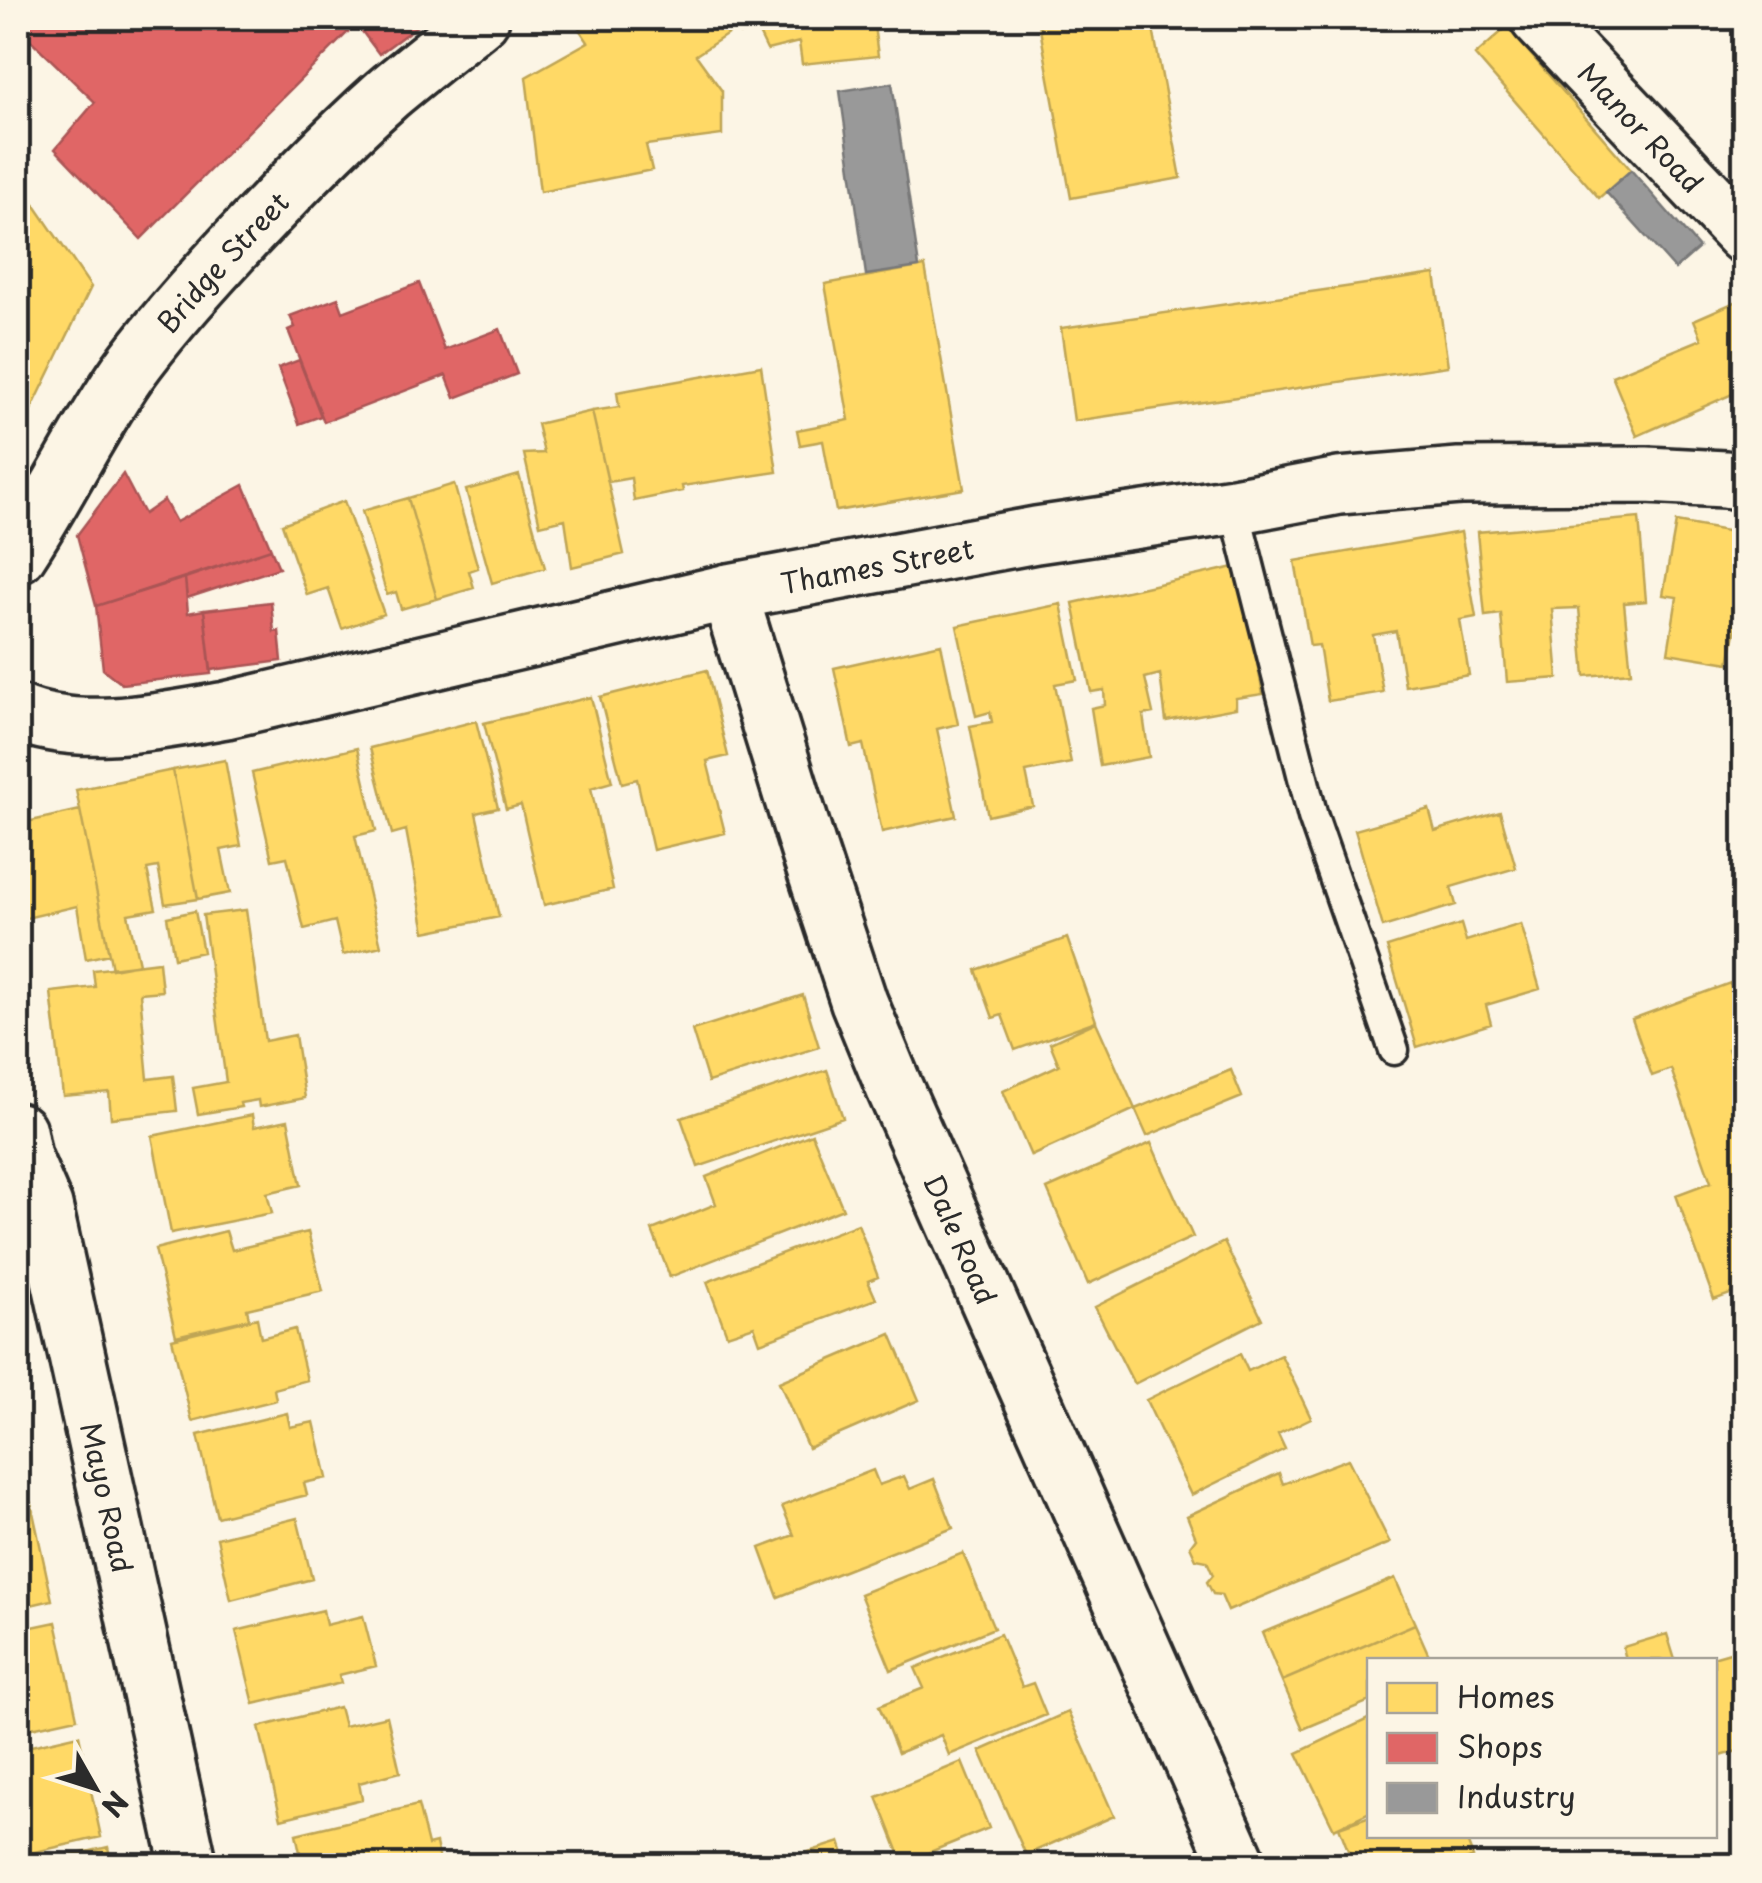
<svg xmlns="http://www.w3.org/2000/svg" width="1762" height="1883" viewBox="0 0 1762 1883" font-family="'Playpen Sans',sans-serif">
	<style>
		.homes { fill: #ffd966; stroke: #bfa554; stroke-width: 2.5 }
		.shops { fill: #e06666; stroke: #aa5454; stroke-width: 2.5 }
		.industry { fill: #999; stroke: #787878; stroke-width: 2.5 }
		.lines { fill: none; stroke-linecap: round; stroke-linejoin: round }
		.lane-casing { stroke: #2b2b2b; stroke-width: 35 }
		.street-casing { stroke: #2b2b2b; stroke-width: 62 }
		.lane { stroke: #fcf5e5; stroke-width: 28 }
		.street { stroke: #fcf5e5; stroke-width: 55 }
		.labels { text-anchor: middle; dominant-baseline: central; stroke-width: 10; stroke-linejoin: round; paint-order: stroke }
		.street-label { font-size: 28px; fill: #2b2b2b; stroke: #fcf5e5 }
	</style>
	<rect width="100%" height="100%" fill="#fcf5e5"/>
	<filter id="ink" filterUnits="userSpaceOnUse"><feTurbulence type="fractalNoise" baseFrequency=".01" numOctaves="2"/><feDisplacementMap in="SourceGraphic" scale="20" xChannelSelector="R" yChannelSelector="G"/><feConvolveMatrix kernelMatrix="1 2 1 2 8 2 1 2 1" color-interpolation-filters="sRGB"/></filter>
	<g filter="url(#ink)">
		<path class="homes" d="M594,18H873L878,56L802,64L799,42L767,50L755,25L740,34L737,28L696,55L722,91V135L646,145L652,170L540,192L526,77L588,42L579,29Z
			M1038,18H1151L1181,178L1071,198Z
			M1507,27L1631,170L1599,198L1475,55Z
			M18,181L91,287L18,437Z
			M925,266L964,489L836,511L823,441L800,445L797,430L849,420L825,284Z
			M1435,274L1448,366L1074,421L1061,328Z
			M1742,299H1744V389L1637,436L1612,376L1702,339L1694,320Z
			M761,366L777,472L682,486L683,491L634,501L631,478L608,482L592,411L619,407L617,392Z
			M592,411L624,554L572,567L565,519L540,525L524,454L544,453L537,424Z
			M519,475L545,568L492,583L466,490Z
			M454,484L478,568L469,571L474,588L437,599L408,498Z
			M408,498L437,599L401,609L396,592L387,595L362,511Z
			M344,501L384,614L342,629L328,588L307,595L282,524Z
			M1639,518L1646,601L1624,603L1631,672L1585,676L1579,608L1552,609L1558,678L1507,682L1501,614L1485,616L1477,532Z
			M1676,522L1744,534V609L1740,608L1729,663L1668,653L1677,597L1663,595Z
			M1461,532L1476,617L1460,620L1469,675L1405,686L1396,631L1373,635L1383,692L1328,701L1319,645L1310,646L1295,561Z
			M1239,566L1263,694L1236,698V708L1166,721L1160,674L1145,678L1153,713L1143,715L1149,757L1100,766L1091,708L1105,705L1104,690L1091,692L1073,603Z
			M1061,604L1077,680L1055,684L1071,763L1026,772L1033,806L988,816L970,726L992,722L990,712L976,716L957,626Z
			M941,644L958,724L937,729L956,816L882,832L863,744L851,747L834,668Z
			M707,670L728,756L707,761L725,833L653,850L637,779L622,783L600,697Z
			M591,697L612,782L591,788L613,889L544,905L521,805L506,809L484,723Z
			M476,721L498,808L476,813L499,917L425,932L406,830L392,834L370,748Z
			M357,748L376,831L355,836L381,946L343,955L335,921L304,929L287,857L272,860L252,773Z
			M225,760L241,846L221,850L230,893L198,899L173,770Z
			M173,770L198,899L165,904L158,867L147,869L156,909L128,914L139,964L112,969L76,790Z
			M1429,809L1435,831L1500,812L1516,868L1451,887L1456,905L1383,927L1355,830Z
			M80,810L109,954L86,959L77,906L18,920V824Z
			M246,910L265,1041L295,1035L305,1098L259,1107L258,1100L240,1103L241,1107L198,1114L193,1088L226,1082L203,915Z
			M195,911L203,952L174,958L167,917Z
			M1461,924L1466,941L1521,924L1540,989L1486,1005L1491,1024L1417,1047L1387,947Z
			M1067,938L1096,1021L1015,1050L1002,1015L993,1018L976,970Z
			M159,962L162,991L140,993L148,1079L173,1076L177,1111L111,1118L109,1092L63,1096L51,992L95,987L93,970Z
			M1730,983L1744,1023V1043L1728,1049L1744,1093V1289L1714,1300L1676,1195L1711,1182L1671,1069L1652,1076L1632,1019Z
			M803,995L819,1047L708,1082L692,1030Z
			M1096,1022L1135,1109L1031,1156L1003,1091L1059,1065L1050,1043Z
			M827,1070L843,1118L698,1167L681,1118Z
			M1231,1070L1242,1097L1147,1136L1135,1109Z
			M252,1115L254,1127L288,1120L301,1185L267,1193L272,1213L171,1233L152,1136Z
			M812,1134L843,1209L670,1277L652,1230L716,1204L706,1177Z
			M1151,1143L1193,1237L1088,1284L1047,1189Z
			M858,1224L878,1277L868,1281L876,1299L760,1343L754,1326L727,1335L707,1282Z
			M226,1231L232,1250L308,1232L323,1291L247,1309L249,1319L176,1336L155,1249Z
			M1224,1242L1262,1319L1134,1384L1095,1307Z
			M257,1318L261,1338L295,1329L307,1380L274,1389L276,1400L192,1421L172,1339Z
			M891,1334L919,1400L808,1448L779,1382Z
			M1240,1354L1248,1371L1281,1355L1311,1418L1278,1434L1285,1449L1191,1495L1146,1400Z
			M287,1413L290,1427L314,1422L327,1478L304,1483L307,1495L217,1517L198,1435Z
			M1348,1459L1390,1543L1228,1611L1221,1595L1213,1594L1207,1582L1213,1575L1207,1561L1196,1559L1190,1546L1196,1538L1187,1516L1279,1473L1283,1484Z
			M873,1470L879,1485L904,1476L910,1489L934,1479L953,1528L778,1597L760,1548L794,1535L782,1506Z
			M31,1503L52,1600L18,1608V1506Z
			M297,1518L312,1579L231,1600L217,1538Z
			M963,1553L994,1628L891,1670L860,1594Z
			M1395,1578L1415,1624L1282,1681L1262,1633Z
			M323,1610L326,1625L363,1616L376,1666L339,1675L341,1683L254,1704L236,1631Z
			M56,1622L77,1718L18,1731V1630Z
			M1415,1624L1431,1660H1370V1701L1303,1729L1282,1681Z
			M1000,1634L1022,1687L1033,1683L1046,1715L949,1755L941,1735L898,1753L879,1706L924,1688L915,1668Z
			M1667,1634L1675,1660H1626L1623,1647Z
			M1744,1648V1749L1714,1758V1660H1702Z
			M339,1707L344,1726L387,1716L400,1772L359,1783L362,1799L281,1819L259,1727Z
			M1068,1712L1114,1816L1026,1855L980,1751Z
			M1370,1718V1812L1334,1829L1297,1753Z
			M79,1735L101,1837L18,1856V1749Z
			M962,1762L989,1828L903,1863L877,1797Z
			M418,1805L428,1845L436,1843L441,1866H303L296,1834Z
			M1370,1816V1836H1465L1473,1857L1452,1866H1354L1339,1827Z
			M840,1842L848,1866H771L770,1864Z
			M108,1847L112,1866H26Z"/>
		<path class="shops" d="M18,18H342L352,28L141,239L55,149L95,102L18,28Z
			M352,18H428L379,54Z
			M419,283L445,350L500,329L517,374L455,398L446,375L324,422L288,330L295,327L290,316L338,298L343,312Z
			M299,360L321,416L299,424L278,368Z
			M123,474L144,514L164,500L176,522L244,485L271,549L96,606L77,535Z
			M271,549L279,568L187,598L185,578Z
			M185,578L188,613L204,610L211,674L122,684L103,669L96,606Z
			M271,602L274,632L279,631L282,661L211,670L204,610Z"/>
		<path class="industry" d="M892,83L919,267L866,275L840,91Z
			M1631,170L1699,248L1675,269L1606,192Z"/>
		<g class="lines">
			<defs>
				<path id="lane" d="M1234,506L1313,817L1394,1050"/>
				<g id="street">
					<path id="s1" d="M1538,18L1744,235"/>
					<path id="s2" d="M18,554C57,495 87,431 128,372C159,329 195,289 231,250C281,197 332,143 387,94C418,68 450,43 481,18"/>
					<path id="s3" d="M729,592L809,851L859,1002L894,1087L1239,1866"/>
					<path id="s4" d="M18,713C78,739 163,721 226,710L729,592L1036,535L1234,506L1339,486L1459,476L1646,475L1725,479L1744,482"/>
					<path id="s5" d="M18,1131L23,1157L44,1206L189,1866"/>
				</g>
			</defs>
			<use href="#lane" class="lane-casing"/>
			<use href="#street" class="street-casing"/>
			<use href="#lane" class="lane"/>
			<use href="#street" class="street"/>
		</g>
	</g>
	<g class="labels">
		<g class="street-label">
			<text stroke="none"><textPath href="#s1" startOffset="150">Manor Road</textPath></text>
			<text stroke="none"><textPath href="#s2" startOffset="358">Bridge Street</textPath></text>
			<text stroke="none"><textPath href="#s4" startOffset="878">Thames Street</textPath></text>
			<text stroke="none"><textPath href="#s3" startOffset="688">Dale Road</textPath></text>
			<text stroke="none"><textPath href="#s5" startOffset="378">Mayo Road</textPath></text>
		</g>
	</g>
	<rect width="1762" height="1883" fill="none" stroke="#fcf5e5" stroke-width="60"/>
	<rect x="30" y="30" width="1702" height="1823" fill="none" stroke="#2b2b2b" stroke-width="4" filter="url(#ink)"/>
	<rect x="1367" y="1658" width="350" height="180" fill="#fcf5e5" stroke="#a8a49b" stroke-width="2.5"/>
	<rect x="1387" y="1683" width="50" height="30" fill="#ffd966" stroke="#a8a49b" stroke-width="2.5"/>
	<text x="1457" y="1708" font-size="30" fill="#2b2b2b">Homes</text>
	<rect x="1387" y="1733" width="50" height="30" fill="#e06666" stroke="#a8a49b" stroke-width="2.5"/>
	<text x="1457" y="1758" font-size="30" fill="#2b2b2b">Shops</text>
	<rect x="1387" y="1783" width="50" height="30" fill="#999999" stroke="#a8a49b" stroke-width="2.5"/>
	<text x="1457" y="1808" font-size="30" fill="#2b2b2b">Industry</text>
	<g transform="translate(95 1788) rotate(129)" stroke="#fcf5e5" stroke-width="8" paint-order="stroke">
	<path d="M0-8L18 38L0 25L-18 38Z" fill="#2b2b2b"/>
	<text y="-15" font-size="28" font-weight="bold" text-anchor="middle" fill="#2b2b2b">N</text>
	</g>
</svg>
